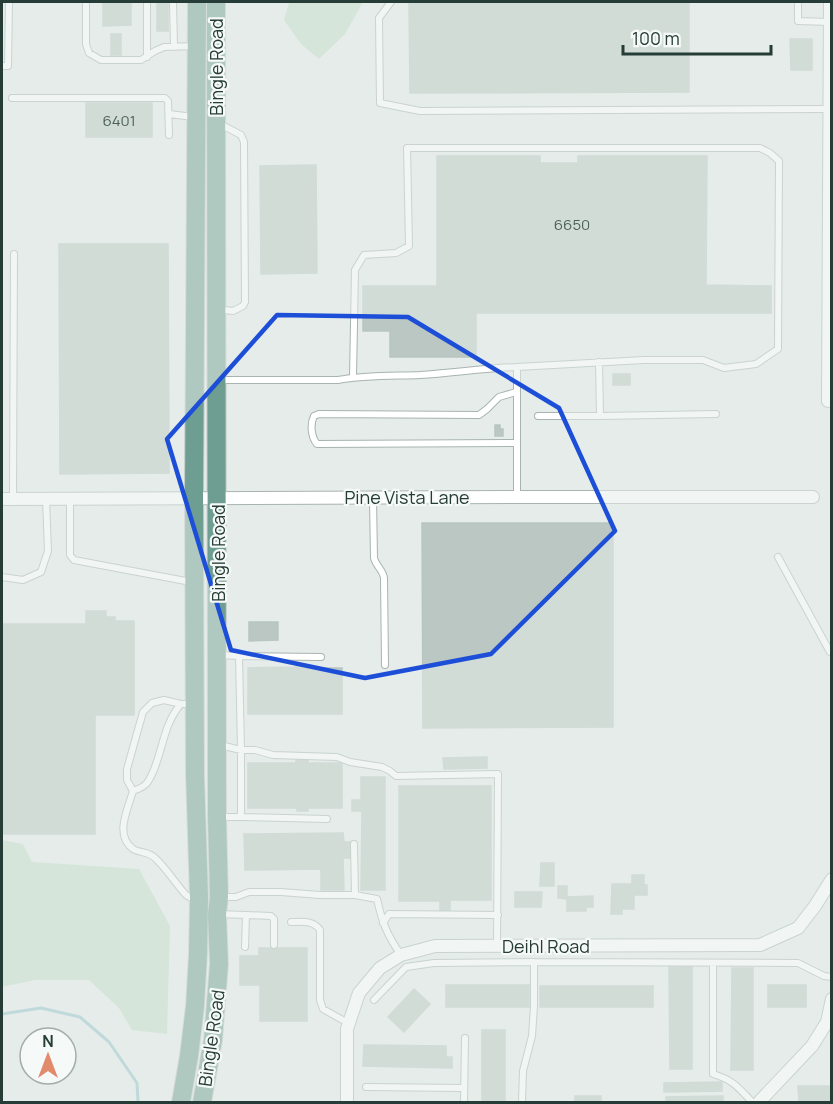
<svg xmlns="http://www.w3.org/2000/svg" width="833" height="1104" viewBox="0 0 833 1104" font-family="Manrope,sans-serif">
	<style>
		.green { fill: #c0dbc7 }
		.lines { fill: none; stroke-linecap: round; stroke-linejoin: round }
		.stream { stroke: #93c2cb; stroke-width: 3 }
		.building { fill: #bac7c2; stroke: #b8c5c0; stroke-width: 1.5 }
		.lane-casing { stroke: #a8b4b0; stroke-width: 8 }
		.street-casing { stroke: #a8b4b0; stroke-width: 14 }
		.primary-casing { stroke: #c2c8c7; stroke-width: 20 }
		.lane { stroke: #fff; stroke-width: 6 }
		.street { stroke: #fff; stroke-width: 12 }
		.primary { stroke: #6e9d91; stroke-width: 18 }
		.marked { fill: none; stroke: #1d4ed8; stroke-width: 4.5; stroke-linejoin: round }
		.labels { text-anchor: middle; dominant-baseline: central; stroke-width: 4.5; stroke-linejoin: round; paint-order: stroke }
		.number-label { font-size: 15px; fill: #4b5f59 }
		.street-label { font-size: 18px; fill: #263c36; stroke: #f5f9f7 }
	</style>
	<rect width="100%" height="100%" fill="#e5ece9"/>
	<path class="green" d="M288,2H328V3L363,2L345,34L319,59L301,44L284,20L289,3Z
		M2,840L23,844L32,862L139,869L170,926L167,1034L132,1030L119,1008L89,980H35L2,987Z"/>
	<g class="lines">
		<path class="stream" d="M2,1014L41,1008L80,1017L109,1042L137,1083L138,1102"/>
	</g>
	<path class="building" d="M103,2H131V25L103,26Z
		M157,2H168V31H157Z
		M409,2H689V92L410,93Z
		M111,34H121V55H111Z
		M790,39H812V70H791Z
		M86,103H152V137H86Z
		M437,156H540V163H578V156H707L706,285L771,286V313H476V357H390V331H363V286H437Z
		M316,165L317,273L261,274L260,166Z
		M59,244H168L169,473L60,474Z
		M613,374H630V385H613Z
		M495,425H500V429H503V436H495Z
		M422,523H613V727L423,728Z
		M86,611H106V617H115V621H134V715H95V834H2V624H86Z
		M249,622H278V640L249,641Z
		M296,665H308V668H342V714H248V668L296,667Z
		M487,757V768L444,769L443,758Z
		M296,760H308V763H342V808H308V811H297V808H248V763H296Z
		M361,777H385V890H361L362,811H352V800H361Z
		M399,786H491V900H450V911H440V901H399Z
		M343,833L344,842H351V858H343L344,890H321V869L245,870L244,834Z
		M541,863H554V886H540Z
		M632,875H644V885H647V895H634V909H622V914H611L612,884H632Z
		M558,886H567V899L558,898Z
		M515,892H542L541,907H515Z
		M593,896V907H586V911H567V897Z
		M259,948H307V1021H260V985H240V956H259Z
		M669,967H692V1069H670Z
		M732,968H753V1070H731Z
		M446,985H529V1007H446Z
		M768,985H806V1007H768Z
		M540,986H653V1007H540Z
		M414,989L430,1004L404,1032L388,1017Z
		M482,1030H505V1102H482Z
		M364,1045L446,1046V1057H452V1068L363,1066Z
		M722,1082V1091L664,1092V1083Z
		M798,1086H832V1102H799Z
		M575,1096H601V1102H575Z
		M723,1096V1102H666V1097Z"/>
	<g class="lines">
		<defs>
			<path id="lane" d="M86,2V44L89,53L101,60H141L155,51L164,47L196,46
				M147,2V57
				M173,2L174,47
				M391,2L379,18L380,103L420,111L829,109
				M798,2V21L830,22
				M2,66H8L9,2
				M12,98H165L168,101L169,135
				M169,114L193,117
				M217,309L233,311L243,306L245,302L244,142L241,135L220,124
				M599,362L600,416L716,414
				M353,377L355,270L364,255L396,253L409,246L407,148H760L770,153L779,161L778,349L756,364L724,368L703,360H644L517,367
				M219,380H338C365,375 393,376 420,375C453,373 485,368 517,367V497
				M516,392L499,397L487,409L479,415L319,414L314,416C310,424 311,437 317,444L516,443
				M538,416H600
				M13,498L14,254
				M373,498L374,558C376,566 383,570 384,578L385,665
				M70,499V555L74,560L191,582
				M778,557L830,652H832
				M2,577L23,580L41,572L48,551L46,499
				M219,655L239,656
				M321,657L239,656L241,750V817L327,819
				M192,704H181C164,723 163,749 153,772C151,776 149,781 146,784C142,788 138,789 133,791C128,809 114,835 133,849C140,853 150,852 155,858C167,869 175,883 186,895L191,898H196
				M220,745L241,750H255L273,755L337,757L350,762L382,767L390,771L396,776L498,774L497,946
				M133,791L127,780V769L143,712L152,703L164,700L181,704
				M220,817H241
				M354,844L355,895
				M222,897H236L249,892H281L320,895H355L377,899C382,922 387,935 401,955
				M218,914L246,915L245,947
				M246,915L271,916L274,919V945
				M291,922C302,922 313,920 320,930V1000L323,1009L348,1023
				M383,923L389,914L498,915
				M534,962L798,963L824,976L832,977
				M713,963V1074C733,1080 738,1087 752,1102
				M374,1000L406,967L434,963L534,962V1006L532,1036L523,1071L522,1102
				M366,1087L464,1088
				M464,1102L465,1038"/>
			<path id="street" d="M828,401L830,2
				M2,499L517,497H813
				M347,1102V1029L359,993L380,968L401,955L435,946L760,945L798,928L815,906L832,879
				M759,1102L812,1046L827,1022L832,999"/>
			<path id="primary" d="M181,1102L189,1056L195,1006L198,954L199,898L195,774L194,498L197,2
				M202,1102L213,1040L219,964L217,914L219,897L217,817L216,2"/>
		</defs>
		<use href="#lane" class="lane-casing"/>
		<use href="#street" class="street-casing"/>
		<use href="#primary" class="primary-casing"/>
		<use href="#lane" class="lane"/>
		<use href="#street" class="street"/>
		<use href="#primary" class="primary"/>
	</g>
	<path d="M0 0H833V1104H0ZM277,315L408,317L559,408L615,531L491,654L365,678L231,650L167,439Z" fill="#e5ece9" fill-opacity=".55" fill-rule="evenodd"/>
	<path class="marked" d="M277,315L408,317L559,408L615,531L491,654L365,678L231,650L167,439Z"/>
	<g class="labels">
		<g class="number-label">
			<text x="119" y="120">6401</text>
			<text x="572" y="224">6650</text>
		</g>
		<g class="street-label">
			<text transform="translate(216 67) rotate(-90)">Bingle Road</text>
			<text x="407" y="497">Pine Vista Lane</text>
			<text transform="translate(218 553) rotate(-90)">Bingle Road</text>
			<text x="546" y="946">Deihl Road</text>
			<text transform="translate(211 1038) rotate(-82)">Bingle Road</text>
		</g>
	</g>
	<rect width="833" height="1104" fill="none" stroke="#263c36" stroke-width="6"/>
	<g transform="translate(48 1056)"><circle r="28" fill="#f5f9f7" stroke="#a2adaa" stroke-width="1.5"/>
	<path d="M0-4.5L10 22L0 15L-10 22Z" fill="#e28a6c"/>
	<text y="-9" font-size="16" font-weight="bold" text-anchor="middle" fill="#263c36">N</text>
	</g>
	<path d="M623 45v9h148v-9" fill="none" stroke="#263c36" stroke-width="3"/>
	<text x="632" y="45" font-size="18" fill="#263c36" stroke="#f5f9f7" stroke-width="4.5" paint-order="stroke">100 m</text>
</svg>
